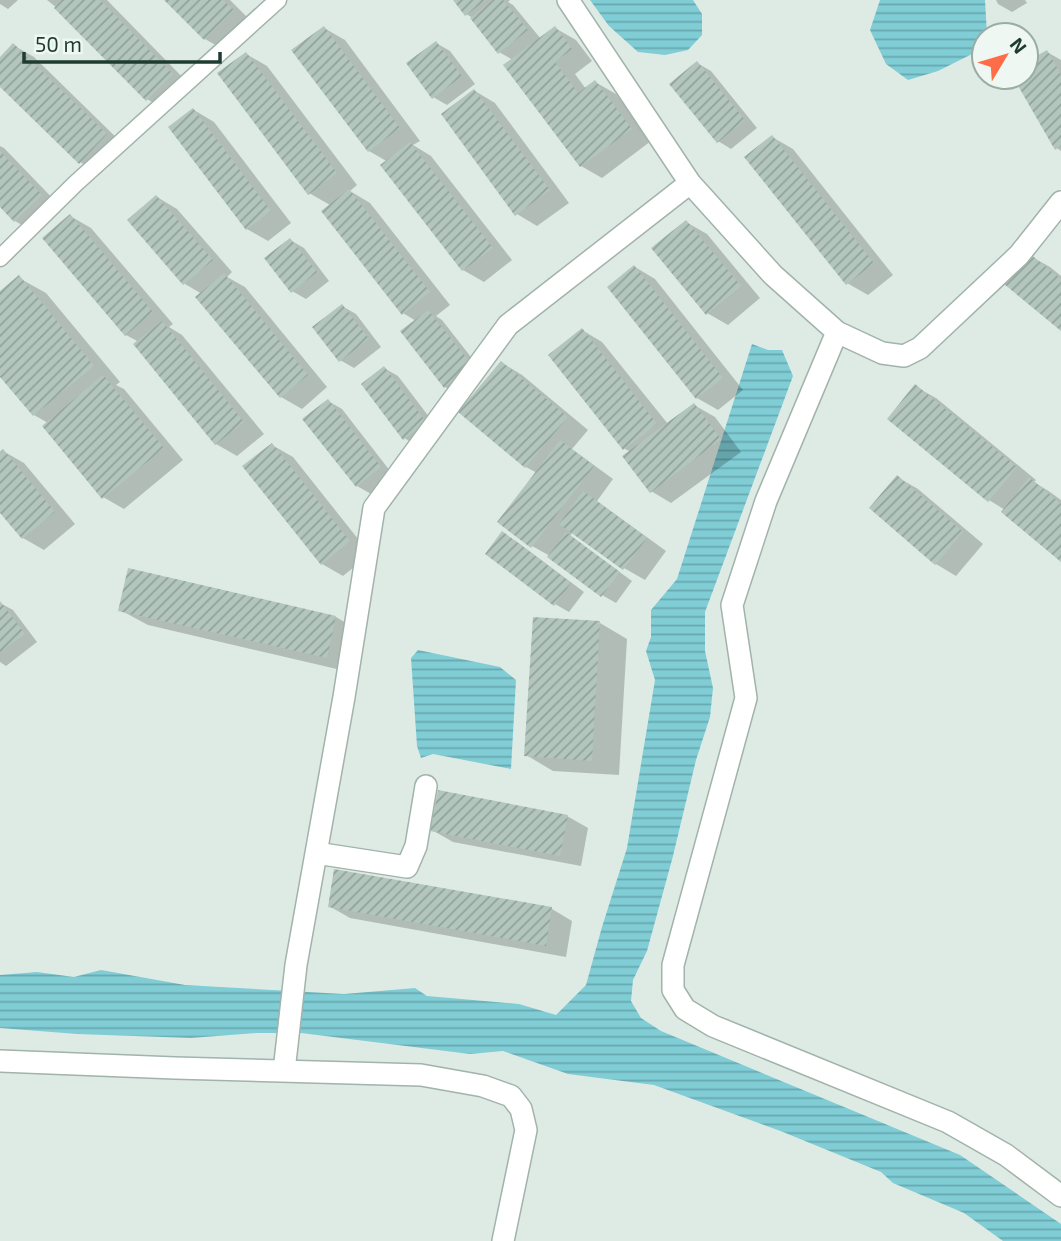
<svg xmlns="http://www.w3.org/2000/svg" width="1061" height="1241" viewBox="0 0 1061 1241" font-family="'Exo 2',sans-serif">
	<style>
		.water { fill: url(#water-rules) }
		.shadow { fill: #0003 }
		.building { fill: url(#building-hatch) }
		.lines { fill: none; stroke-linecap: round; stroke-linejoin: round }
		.service-casing { stroke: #a1b3ab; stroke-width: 19 }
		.minor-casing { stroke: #a1b3ab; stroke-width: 24 }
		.service { stroke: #fff; stroke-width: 16 }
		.minor { stroke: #fff; stroke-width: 21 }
	</style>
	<defs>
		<pattern id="water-rules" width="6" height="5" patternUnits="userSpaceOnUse" patternTransform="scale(1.75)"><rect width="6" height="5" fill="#80cdd6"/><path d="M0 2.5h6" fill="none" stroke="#68a8ae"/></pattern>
		<pattern id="building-hatch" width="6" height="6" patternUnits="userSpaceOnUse" patternTransform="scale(1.75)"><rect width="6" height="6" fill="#b3c6bd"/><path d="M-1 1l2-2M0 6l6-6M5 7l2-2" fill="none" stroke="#91a29a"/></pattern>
	</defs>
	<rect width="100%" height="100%" fill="#deebe4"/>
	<path class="water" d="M590,0H693L702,14V35L688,50L665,55L638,52L609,26Z
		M880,0H985L987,35H984V42L978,51L938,71L908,80L886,64L870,30Z
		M752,344L768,350H782L793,376L705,612V651L713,688L710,717L696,760L673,856L647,951L633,980L631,1001L641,1018L661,1031L960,1155L1061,1224V1241H1003L964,1213L893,1183L881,1172L783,1132L654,1085L568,1074L503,1051L470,1054L301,1033H257L191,1038L77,1034L0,1028V975L37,972L74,977L101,970L185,985L344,994L415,988L427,996L519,1004L556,1015L586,985L602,927L627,848L655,680L646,651L651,637V610L677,579Z
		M418,650L500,667L516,680L511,769L433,754L421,758L417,746L411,658Z"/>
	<path class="shadow" d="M0,0H18L8,9L0,4Z
		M47,0H107L192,87L167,111L147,99L57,8Z
		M166,0H230L253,23L226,51L205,39Z
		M456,0H510L508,2L513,5L541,39L555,28L576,40L592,61L575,74L586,89L595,82L616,94L651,141L602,178L581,166L513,60L499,52L473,18L466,14Z
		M996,0H1025L1027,3L1012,12L998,4Z
		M324,28L345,40L420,141L413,145L431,156L512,260L484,282L463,270L383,166L388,162L369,151Z
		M436,43L450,51L475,84L447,105L433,97Z
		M13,45L34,57L126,147L100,174L80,162L0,85V59Z
		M1047,52L1061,60V151L1057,148L1015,77H1026V64Z
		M246,54L267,66L357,185L350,191L370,203L450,305L436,316L442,320L485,375L459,395L445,387L416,321L403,313L330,205L309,193Z
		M697,63L711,71L757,128L731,149L718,141Z
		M475,91L495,103L569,203L537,226L517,214Z
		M194,110L214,122L291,223L268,241L247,229Z
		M772,137L793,149L893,275L868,295L847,283Z
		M0,146L4,148L62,208L36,233L15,221L0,205Z
		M157,197L177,209L232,272L227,277L245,287L327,387L302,409L281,397L202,294L185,284L129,221Z
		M70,216L91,228L173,324L169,327L182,335L264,434L237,456L216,444L139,342L126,335Z
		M686,222L707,234L760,298L728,325L707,313Z
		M290,240L304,248L329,281L306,299L292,291Z
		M1030,256L1050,267L1061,276V329Z
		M635,267L655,279L743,390L718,410L697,398Z
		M19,278L46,293L120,382L116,385L124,389L183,460L124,509L103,497L48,423L34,415L0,374V293Z
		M342,306L356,314L381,347L354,368L340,360Z
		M582,330L602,342L668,424L694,405L715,417L741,452L671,503L651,491L631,452L625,449Z
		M502,363L522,375L588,430L572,449L613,479L597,501L666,551L645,580L624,568L573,532L570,536L632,581L616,603L602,595L550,556L532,546L500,522L537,473L526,467Z
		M384,368L398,376L439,430L418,446L404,438Z
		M916,387L936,398L1036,480L1034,482L1050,492L1061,500V560L1005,510L989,500Z
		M328,401L342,409L394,476L371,494L357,486Z
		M272,445L293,457L370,554L343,576L322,564Z
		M3,451L24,463L75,524L44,550L23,538L0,510V454Z
		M897,477L918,489L983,544L956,576L936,564Z
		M502,534L516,541L584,592L569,612L555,604Z
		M0,603L13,610L37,642L6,666L0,662Z
		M120,610L336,617L363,633L354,673L148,625Z
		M600,623L627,639L619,775L553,771L526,755Z
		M567,816L588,828L581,866L453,842L432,830Z
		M329,906L552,909L572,921L566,957L350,918Z"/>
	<path class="building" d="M62,0H100L173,74L146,101L54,8Z
		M164,0H223L234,10L204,40Z
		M453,0H486L465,16Z
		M493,0H503L528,30L498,54L470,18Z
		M324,26L400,128L368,152L291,50Z
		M555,26L572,49L555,62L578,93L595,80L632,129L580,167L503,65Z
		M436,41L462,76L432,99L406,63Z
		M13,43L107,134L79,164L0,87V57Z
		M1047,50L1061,75V146L1055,150L1013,77H1026V62Z
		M246,52L337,173L308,195L217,73Z
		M697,61L745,120L717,143L669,84Z
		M474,89L550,190L515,216L441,114Z
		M193,108L271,211L246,230L168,127Z
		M772,135L874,263L846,285L744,157Z
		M410,142L493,248L462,271L380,165Z
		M0,151L42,195L14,222L0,207Z
		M349,189L430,292L402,315L321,211Z
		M156,195L213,260L183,285L127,220Z
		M70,214L153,312L125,336L42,238Z
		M686,220L741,286L706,315L651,248Z
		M290,238L317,272L291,293L264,258Z
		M1029,253L1061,279V331L1004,284Z
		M634,265L723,378L696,399L607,287Z
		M224,273L308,375L280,398L195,297Z
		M19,275L94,366L33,416L0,377V291Z
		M342,304L369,339L339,362L312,327Z
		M428,310L473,366L444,388L400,331Z
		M162,321L244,422L215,445L133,344Z
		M582,328L657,424L623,450L548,355Z
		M501,361L568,417L525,468L458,412Z
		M384,366L426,422L403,440L361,384Z
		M103,375L164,448L102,499L42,426Z
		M915,384L1017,467L988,502L887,419Z
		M328,399L381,467L356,487L302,419Z
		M694,403L721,439L650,493L622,456Z
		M560,440L594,466L531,548L497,522Z
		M272,443L350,541L321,565L242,466Z
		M3,449L55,512L22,539L0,513V452Z
		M897,475L963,532L935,565L869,508Z
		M1029,477L1061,504V562L1001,512Z
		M583,491L647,538L623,570L559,524Z
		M502,531L571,583L554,606L485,554Z
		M566,532L620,572L601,597L547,557Z
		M128,568L336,616L327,658L118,611Z
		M0,601L25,634L0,652Z
		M533,617L600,621L592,761L524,756Z
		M438,790L568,815L560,856L430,831Z
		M334,869L552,907L546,946L328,907Z"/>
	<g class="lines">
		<defs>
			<path id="service" d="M0,258L75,184L278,0"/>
			<path id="minor" d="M568,0L690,183L773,275L837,332L882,353L904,356L920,348L1019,255L1061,202
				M837,332L766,501L732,605L746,698L673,965V990L685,1009L713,1026L948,1122L1006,1155L1061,1196
				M316,853L407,867L416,846L426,786
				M0,1061L175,1068L421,1075L483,1086L511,1096L521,1109L526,1130L503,1241
				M284,1071L296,965L344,697L374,508L508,325L690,183"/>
		</defs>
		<use href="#service" class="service-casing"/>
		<use href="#minor" class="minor-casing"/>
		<use href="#service" class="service"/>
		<use href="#minor" class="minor"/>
	</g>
	<g transform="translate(1005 56) rotate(52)"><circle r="33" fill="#eef7f2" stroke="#9baca5" stroke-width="2"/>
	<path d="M0-5L12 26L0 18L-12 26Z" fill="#ff6c48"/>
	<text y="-10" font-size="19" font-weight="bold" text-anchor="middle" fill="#1e3c32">N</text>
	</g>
	<path d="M24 52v10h196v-10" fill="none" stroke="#1e3c32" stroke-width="3.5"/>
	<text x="35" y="52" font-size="21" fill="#1e3c32" stroke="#eef7f2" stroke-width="5" paint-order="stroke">50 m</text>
</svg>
